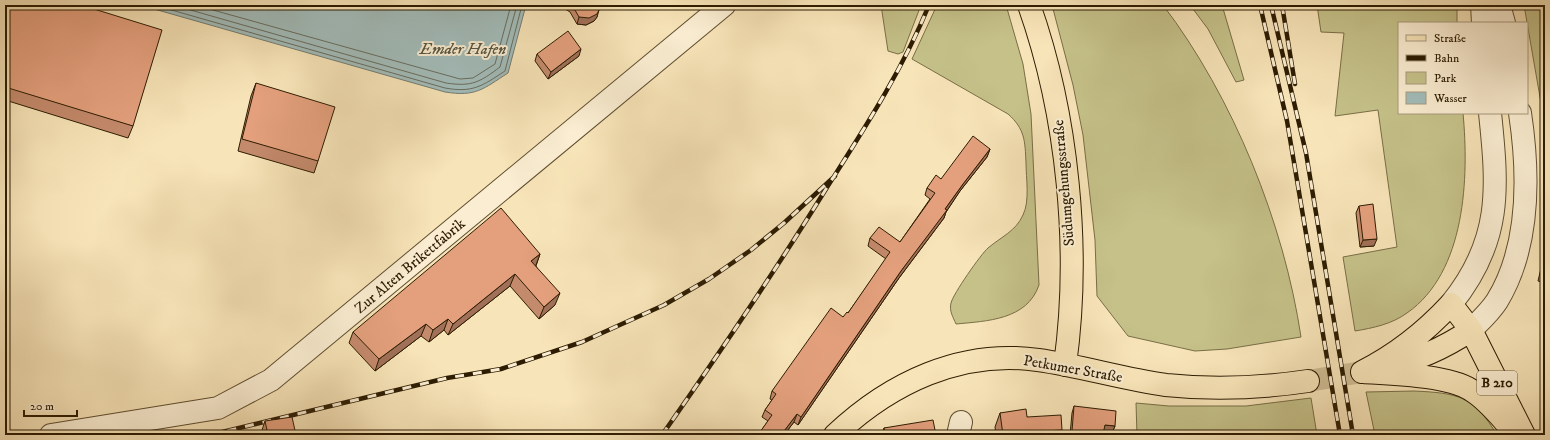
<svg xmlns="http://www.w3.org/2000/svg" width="1550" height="440" viewBox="0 0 1550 440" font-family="'IM FELL DW Pica',serif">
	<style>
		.green { fill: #c5c189; stroke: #796e46 }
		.water { fill: #a2bcba; stroke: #737c70 }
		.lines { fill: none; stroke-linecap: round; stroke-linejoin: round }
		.shore { stroke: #686c5e; stroke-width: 1 }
		.major-tunnel { stroke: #cfbc94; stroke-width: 22; stroke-dasharray: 22 11; stroke-linecap: butt }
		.minor-casing { stroke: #604e30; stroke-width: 24 }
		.major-casing { stroke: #2d1c02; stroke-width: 24 }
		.minor { stroke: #faedd1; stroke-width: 22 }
		.major { stroke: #f7e4b8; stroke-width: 22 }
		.rail-casing { stroke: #2d1c02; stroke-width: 4.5 }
		.rail { stroke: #faedd1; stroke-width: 3; stroke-dasharray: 9; stroke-linecap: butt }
		.wall { fill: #c48a6c; stroke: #2d1c02 }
		.shaded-wall { fill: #a07058; stroke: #2d1c02 }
		.building { fill: #e4a07d; stroke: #2d1c02 }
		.labels { text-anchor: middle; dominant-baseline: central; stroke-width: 4; stroke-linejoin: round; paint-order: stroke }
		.shield { fill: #faedd1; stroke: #6a5b40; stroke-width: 1 }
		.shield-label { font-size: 14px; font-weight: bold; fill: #2d1c02 }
		.street-label { font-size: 15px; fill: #2d1c02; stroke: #faedd1 }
		.water-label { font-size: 16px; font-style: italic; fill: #565442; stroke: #faedd1 }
	</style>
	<rect width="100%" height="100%" fill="#f7e4b8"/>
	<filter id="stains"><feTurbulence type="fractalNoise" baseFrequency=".005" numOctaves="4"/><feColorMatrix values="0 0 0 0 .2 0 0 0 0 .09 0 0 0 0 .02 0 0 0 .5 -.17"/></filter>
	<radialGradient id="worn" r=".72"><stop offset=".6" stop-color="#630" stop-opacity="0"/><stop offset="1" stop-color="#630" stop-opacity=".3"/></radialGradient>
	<path class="green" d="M881,5H921L903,52L898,54L888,51Z
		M937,5H1006L1023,64L1031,114L1039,285C1027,320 987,321 956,324C953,317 949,311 951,303C953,294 981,254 988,248C1001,237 1016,231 1023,215C1030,201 1026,178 1026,163C1025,141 1025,129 1008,114L912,59Z
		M1052,5H1163C1233,97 1284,223 1301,337L1227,349L1195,351L1128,336L1097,296L1095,240L1083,135L1073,85Z
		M1190,5H1222L1244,80L1236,82L1208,29Z
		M1317,5H1457V23H1399V113H1463C1469,177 1466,272 1407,313C1392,324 1373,328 1355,331L1343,257L1397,247L1378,110L1335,116L1344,33L1321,32Z
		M1524,5H1545V126Z
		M1414,391C1458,393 1474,396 1497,435H1375L1366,392Z
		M1311,398L1317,435H1137L1136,403L1169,406H1246Z"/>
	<path class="water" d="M140,5H526L508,73C483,89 476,97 445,92Z"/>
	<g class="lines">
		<path class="shore" d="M154,5L445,88C473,93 482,86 505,71L522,5
			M173,5L446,83C472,87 480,82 500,67L517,5
			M195,5L460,79L473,78L495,64L511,5"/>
		<path class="major-tunnel" d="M1308,381L1362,372"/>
		<defs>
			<path id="minor" d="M1482,5L1483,23
				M1499,5L1504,23
				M1451,304C1502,241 1498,189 1490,113
				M1471,330C1480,321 1490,312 1497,301C1530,247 1529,173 1520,113
				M51,435L218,408L271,380L724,5
				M958,435L961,422"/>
			<path id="major" d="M1029,5C1068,115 1081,250 1065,365
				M1383,368C1415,361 1443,349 1471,330
				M1362,372C1396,355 1425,332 1451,304L1471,330L1524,435
				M1363,372C1392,374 1447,375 1471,390C1488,400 1502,419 1515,433
				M835,435C890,383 961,349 1038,360C1081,366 1123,379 1166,385C1213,390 1261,388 1308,381"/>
		</defs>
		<use href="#minor" class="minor-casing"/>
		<use href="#major" class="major-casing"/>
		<use href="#minor" class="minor"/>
		<use href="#major" class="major"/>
		<defs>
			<path id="rail" d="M1260,5L1287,121L1340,435
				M1271,5L1306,153L1353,435
				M1282,5L1295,84
				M210,435L447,378L501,369L582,342L664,305L709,279L751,250L784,223L835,176
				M662,435C718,355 774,273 826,189C864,129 902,71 929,5"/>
		</defs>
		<use href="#rail" class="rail-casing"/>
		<use href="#rail" class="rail"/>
	</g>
	<path class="wall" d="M5,5L133,126L128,138L5,100Z
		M559,5H599L597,17L594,21L586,25L577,24L570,12Z
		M537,54L579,56L548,79L535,61Z
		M256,83L318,161L314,173L238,151L251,96Z
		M990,149L987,157L960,191L946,212L944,218L899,278L798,425L794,422L784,435H758L768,421L762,417L765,410L772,400L770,399L772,391L843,317L848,313L886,259L868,246L870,238L900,242L930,199L925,195L927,188Z
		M1359,206L1374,246L1360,247L1356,213Z
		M1545,251V283L1538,281Z
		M540,254L536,266L555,305L539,319L510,286L448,335L444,330L429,342L421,336L375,371L349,343L353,332Z
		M1074,406L1115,426L1112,433L1104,432L1103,435H1070L1072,413Z
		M1000,413L1027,417L1062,430L1060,435H996L995,427Z
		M265,421L296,435H261V433Z
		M884,428L936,435H881Z"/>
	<path class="shaded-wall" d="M599,10L597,17L594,21L586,25L577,24L579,17Z
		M581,49L579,56L548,79L551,72Z
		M990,149L987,157L960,191L946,212L944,218L899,278L798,425L801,417L901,271L945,209L963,184Z
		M1377,239L1374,246L1360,247L1363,240Z
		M540,254L536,265L527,273L531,261Z
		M515,274L510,286L448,335L453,324Z
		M560,293L555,305L539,319L544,307Z
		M448,319L444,330L429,342L433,330Z
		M426,324L421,336L375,371L379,359Z
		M797,414L794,422L784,435H781Z
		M1105,425L1115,426L1112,433L1102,432Z
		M1062,430L1060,435H1029V432Z
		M1072,431L1103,434V435H1070Z"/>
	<path class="building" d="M5,5H81L162,30L133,126L5,87Z
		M572,5H599V10L597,14L589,18L579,17Z
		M568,31L581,49L551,72L537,54Z
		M256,83L335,107L318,161L242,139Z
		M973,136L990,149L963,184L945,209L947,210L901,271L801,417L797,414L781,435H758L772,415L765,410L776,394L772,391L831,308L843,317L847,312L848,313L890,252L870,238L879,227L900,242L935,193L927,188L936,175L941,179Z
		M1373,204L1377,239L1363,240L1359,206Z
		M501,208L540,254L531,261L560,293L544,307L515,274L453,324L448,319L433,330L426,324L379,359L353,332Z
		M1545,255V275L1541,274Z
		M1074,406L1116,411L1115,426L1105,425L1103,434L1072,431Z
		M1026,409L1027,417L1061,415L1062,430L1029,432L1030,435H1003L1000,413Z
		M292,417L296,435H268L265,421Z
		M933,420L936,435H885L884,428Z"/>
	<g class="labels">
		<rect class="shield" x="1477" y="371" width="40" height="24" rx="3"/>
		<g class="shield-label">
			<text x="1497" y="383">B 210</text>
		</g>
		<g class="street-label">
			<text transform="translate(1064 183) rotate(-95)">Südumgehungsstraße</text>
			<text transform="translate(410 266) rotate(-40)">Zur Alten Brikettfabrik</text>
			<text transform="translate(1073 369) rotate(10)">Petkumer Straße</text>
		</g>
		<g class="water-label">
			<text x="463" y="49">Emder Hafen</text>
		</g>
	</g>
	<rect width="1550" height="440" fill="none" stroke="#f7e4b8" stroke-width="20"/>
	<rect x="6" y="6" width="1538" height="428" fill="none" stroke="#2d1c02" stroke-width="2"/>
	<rect x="10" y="10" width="1530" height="420" fill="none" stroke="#2d1c02"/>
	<rect x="1398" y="22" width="130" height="92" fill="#faedd1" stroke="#a8997e"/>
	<rect x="1406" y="35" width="20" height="6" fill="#f7e4b8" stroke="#a8997e"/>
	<text x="1434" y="42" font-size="12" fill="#2d1c02">Straße</text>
	<rect x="1406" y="55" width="20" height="6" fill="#2d1c02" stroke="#a8997e"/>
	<text x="1434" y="62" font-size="12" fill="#2d1c02">Bahn</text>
	<rect x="1406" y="72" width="20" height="12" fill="#c5c189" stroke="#a8997e"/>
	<text x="1434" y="82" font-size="12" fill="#2d1c02">Park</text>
	<rect x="1406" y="92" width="20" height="12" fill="#a2bcba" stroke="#a8997e"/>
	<text x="1434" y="102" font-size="12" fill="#2d1c02">Wasser</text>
	<path d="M24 410v6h53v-6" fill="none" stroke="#2d1c02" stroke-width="2"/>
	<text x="30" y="410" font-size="12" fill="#2d1c02" stroke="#faedd1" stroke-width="3" paint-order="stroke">20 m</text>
	<rect width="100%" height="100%" filter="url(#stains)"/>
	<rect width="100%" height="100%" fill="url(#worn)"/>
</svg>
